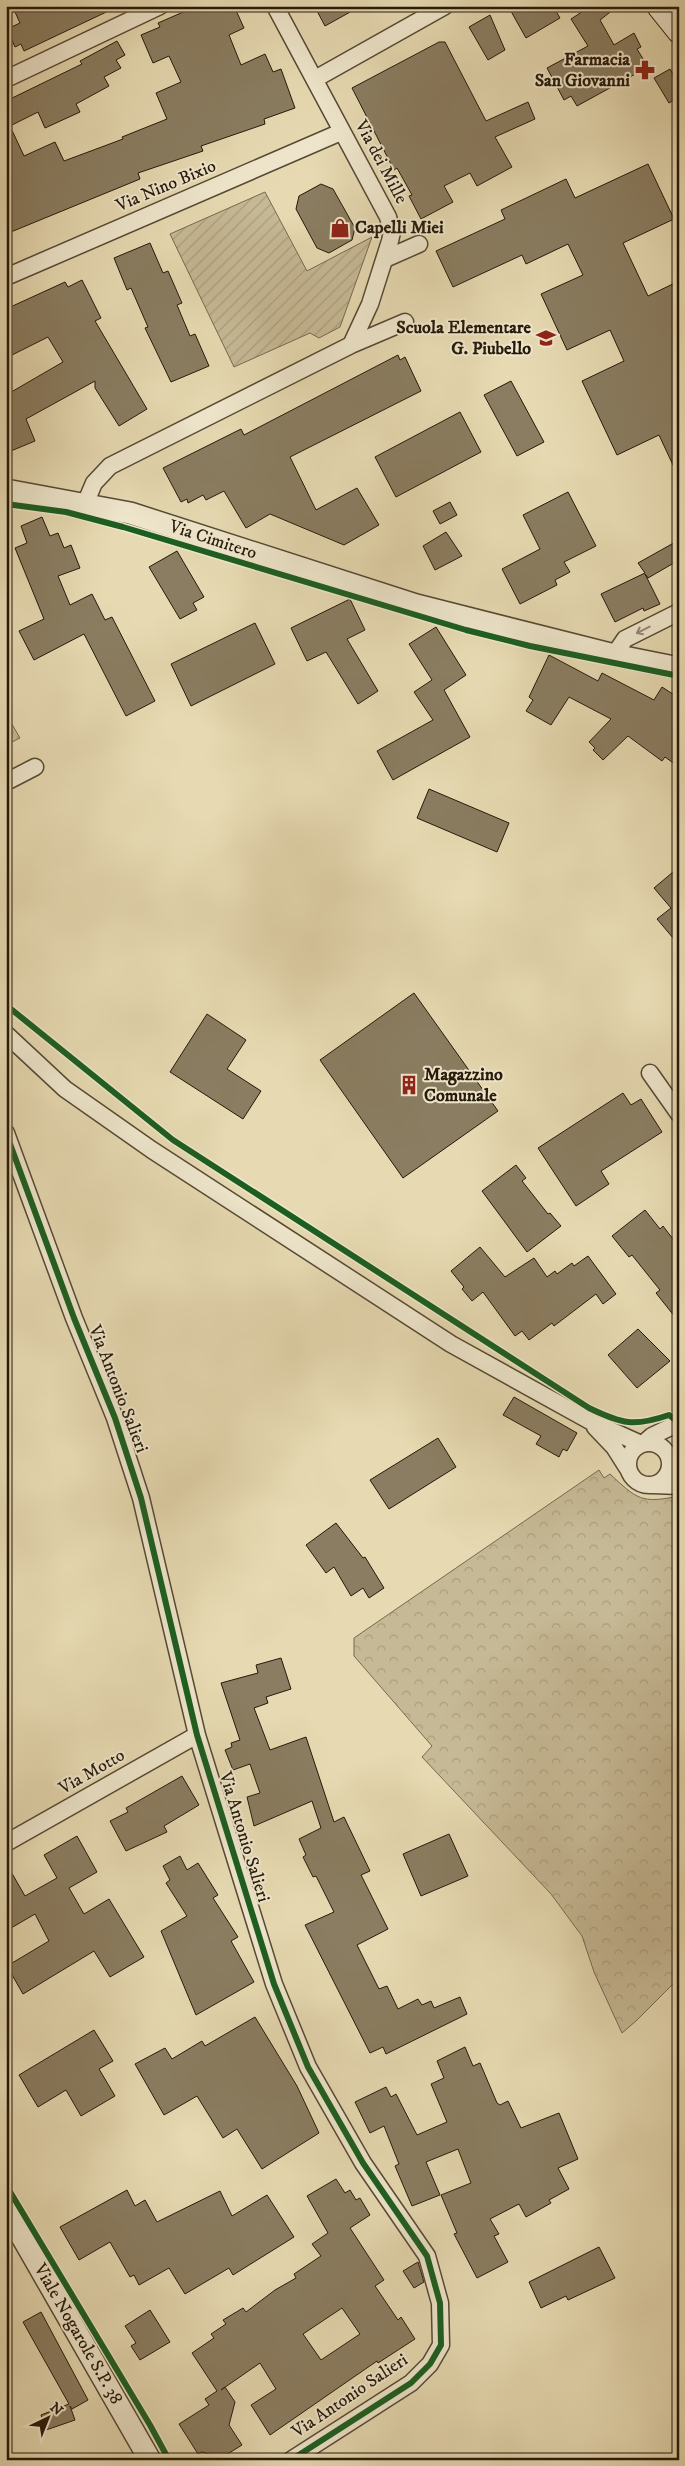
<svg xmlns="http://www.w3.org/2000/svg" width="685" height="2466" viewBox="0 0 685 2466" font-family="'IM FELL DW Pica',serif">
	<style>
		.forest { fill: url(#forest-crowns); stroke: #76694f }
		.park { fill: url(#park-dots); stroke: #76694f }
		.garden { fill: url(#garden-furrows); stroke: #76694f }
		.building { fill: #8a7d61; stroke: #251909; fill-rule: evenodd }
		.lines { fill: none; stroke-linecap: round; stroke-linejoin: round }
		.minor-casing { stroke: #564933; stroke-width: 19 }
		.tertiary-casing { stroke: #564933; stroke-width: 24 }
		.secondary-casing { stroke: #251909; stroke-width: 26 }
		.minor { stroke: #efe7cd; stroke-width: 16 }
		.tertiary { stroke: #efe7cd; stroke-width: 21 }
		.secondary { stroke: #efe7cd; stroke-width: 24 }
		.cycleway-casing { stroke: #efe7cd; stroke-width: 9 }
		.cycleway { stroke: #1b5e20; stroke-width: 6 }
		.oneway { stroke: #948a75 }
		.labels { text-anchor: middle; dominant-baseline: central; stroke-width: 4; stroke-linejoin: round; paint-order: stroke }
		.poi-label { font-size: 18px; font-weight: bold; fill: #251909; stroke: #efe7cd; text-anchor: end }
		.street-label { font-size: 18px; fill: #251909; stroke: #efe7cd }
	</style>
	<defs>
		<pattern id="forest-crowns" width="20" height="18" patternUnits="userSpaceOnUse" patternTransform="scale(1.25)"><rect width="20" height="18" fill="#c6b995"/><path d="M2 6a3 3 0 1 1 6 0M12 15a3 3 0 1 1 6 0" fill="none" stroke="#aa9e7f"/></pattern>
		<pattern id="park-dots" width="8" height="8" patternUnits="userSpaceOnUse" patternTransform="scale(1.25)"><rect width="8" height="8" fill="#c6b995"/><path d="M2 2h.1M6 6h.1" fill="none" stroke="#aa9e7f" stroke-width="1.8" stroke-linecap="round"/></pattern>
		<pattern id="garden-furrows" width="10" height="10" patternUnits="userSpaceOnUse" patternTransform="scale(1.25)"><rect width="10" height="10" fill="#c6b995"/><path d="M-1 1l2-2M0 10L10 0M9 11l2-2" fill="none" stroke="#aa9e7f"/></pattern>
	</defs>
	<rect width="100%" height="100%" fill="#e7dab2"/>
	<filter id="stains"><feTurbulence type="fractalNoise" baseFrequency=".004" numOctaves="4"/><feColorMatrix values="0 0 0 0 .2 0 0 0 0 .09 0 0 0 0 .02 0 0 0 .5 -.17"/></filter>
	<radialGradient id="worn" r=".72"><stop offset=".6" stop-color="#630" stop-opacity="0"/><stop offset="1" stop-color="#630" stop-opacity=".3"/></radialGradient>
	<path class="forest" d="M599,1470L604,1478L610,1474C637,1499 641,1504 679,1496V1978L636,2021L622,2033L594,1972L582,1936L551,1894L422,1757L432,1746L354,1656V1638Z"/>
	<path class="park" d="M6,714L20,738L6,745Z"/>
	<path class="garden" d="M265,192L307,271L372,237L340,327L319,338L310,333L234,367L170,234Z"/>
	<path class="building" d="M28,6H119L24,51L21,44L15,47L7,29L20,23L15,12Z
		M197,6H234L244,28L229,35L241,65L265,54L273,72L281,69L295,108L264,119L265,124L201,146L203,151L138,173L140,179L6,234V101L82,64L80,61L117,41L125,55L116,60L121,68L104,77L109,86L76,104L80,112L45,128L38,112L10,126L24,156L55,142L64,161L123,139L122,137L167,119L156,93L181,82L169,56L153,63L141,35L160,27L158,23Z
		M327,6H361L325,26L317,11Z
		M508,6H553L560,18L526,38Z
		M591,6H618L600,20L614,45L634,33L641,47L637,49L648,67L577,106L571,96L564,100L547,68L588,46L571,19Z
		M490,15L505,50L488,60L469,27Z
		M439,42H445L486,121L528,102L535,119L495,137L512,167L477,186L470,173L444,186L453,202L421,219L409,196L412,195L397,168L394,170L352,88Z
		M670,69L679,85V97L669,103L654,78Z
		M648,164L674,219L623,243L648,296L679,281V350L673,353L679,366V478L659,435L617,455L582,381L624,361L610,330L567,350L541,294L583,275L568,244L526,264L522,255L453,287L436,251L505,219L501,210L566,179L575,198Z
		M321,184L333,189L355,228L352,240L329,253L317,248L296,209L299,196Z
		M150,243L163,273L168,271L182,303L177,305L190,336L195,334L209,366L171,382L145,328L148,327L131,288L127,290L114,258Z
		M82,280L101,318L95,321L147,409L119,426L95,388V381L26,419L35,441L6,453V395L63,362L48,337L6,358V309L65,282L68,287Z
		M398,355L400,360L405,357L421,391L290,457L316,510L357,488L379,525L344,545L270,514L246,528L224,491L206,500L203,495L188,503L187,499L181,502L163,468L241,429L244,435Z
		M511,381L544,442L517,456L484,395Z
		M460,412L481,452L396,497L375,457Z
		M568,492L596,546L564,562L570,572L555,580L557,585L520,604L502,569L540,549L523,515Z
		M450,502L457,515L440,524L433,511Z
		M42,517L50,536L58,533L64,548L71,545L80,568L58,576L70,605L92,594L105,620L112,617L155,701L126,716L84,634L34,660L19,631L44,619L15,548L27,543L21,526Z
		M446,532L462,556L435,570L423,546Z
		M679,540V560L648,578L645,574L660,604L644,611L643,608L615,622L601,594L645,573L638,563Z
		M177,551L204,597L193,603L197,610L180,619L149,567Z
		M350,599L365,630L347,639L378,691L358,704L326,652L307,661L291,628Z
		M255,623L275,664L191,706L171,664Z
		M436,627L466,675L444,690L470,737L393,780L377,751L433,720L414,692L432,680L409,644Z
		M549,655L598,681L602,673L654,700L662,687L679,698V732L673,741L679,746V767L665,757L662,761L628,736L603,760L593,750L595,748L589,742L611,719L569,697L551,725L526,711L533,700L529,697Z
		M429,789L509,823L497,852L417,818Z
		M679,867V945L657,919L671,908L654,888Z
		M414,993L498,1111L403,1178L320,1060Z
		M207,1014L246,1040L227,1069L261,1091L243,1119L170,1072Z
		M623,1093L631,1105L641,1099L662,1132L601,1171L609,1184L576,1206L538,1148Z
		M516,1165L526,1178L522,1181L548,1214L550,1213L561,1226L527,1252L482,1191Z
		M645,1210L660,1229L663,1226L679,1247V1322L656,1293L660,1290L632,1255L629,1257L612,1236Z
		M480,1247L505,1277L534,1258L547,1277L555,1271L557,1274L572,1263L574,1266L588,1256L616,1294L603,1304L596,1294L554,1326L552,1323L529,1340L522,1331L515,1336L483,1292L472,1301L462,1289L464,1287L451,1271Z
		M638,1329L670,1361L637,1388L608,1355Z
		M514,1397L577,1433L567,1451L563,1449L559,1457L536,1444L541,1436L503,1415Z
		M438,1438L456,1467L389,1509L370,1480Z
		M336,1523L363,1558L365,1557L384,1588L369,1598L363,1588L351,1596L334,1567L326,1573L306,1545Z
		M281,1658L291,1689L266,1697L268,1703L254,1708L270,1750L306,1737L334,1822L344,1817L370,1871L361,1875L388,1929L357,1945L379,1989L387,1986L398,2009L418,1999L422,2005L431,2001L434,2008L460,1997L467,2014L386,2054L383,2047L370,2053L305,1925L334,1912L316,1876L313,1877L303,1857L306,1855L299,1839L321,1828L312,1801L254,1826L247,1797L260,1793L250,1764L233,1770L225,1750L232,1747L231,1743L240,1740L221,1683L258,1673L256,1665Z
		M182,1776L199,1805L164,1826L167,1832L126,1851L110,1821L128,1812L126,1808Z
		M449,1834L468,1876L421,1896L403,1854Z
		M77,1836L97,1872L69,1888L84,1914L109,1899L144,1957L110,1977L94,1951L23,1994L7,1966L49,1941L35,1914L6,1931V1863L25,1896L57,1878L44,1855Z
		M180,1856L187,1870L198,1863L218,1895L213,1898L238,1937L231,1941L254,1982L196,2015L161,1931L187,1916L166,1883L170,1880L163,1866Z
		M255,2017L297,2086L319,2133L262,2169L237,2129L223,2138L197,2096L164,2115L135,2064L165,2048L172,2059L202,2041L205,2046Z
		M94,2030L113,2061L99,2069L115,2096L81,2116L66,2090L38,2107L19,2075Z
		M465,2047L473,2066L480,2063L497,2103L500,2105L508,2101L521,2128L559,2113L578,2159L558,2168L569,2189L549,2200L551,2203L526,2217L519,2204L490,2219L499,2234L494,2236L508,2262L477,2278L454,2234L457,2233L441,2195L471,2183L458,2149L426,2162L440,2195L412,2206L395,2166L399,2164L384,2126L370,2133L355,2102L386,2087L391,2097L396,2094L417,2135L447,2122L431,2084L444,2078L437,2061Z
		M336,2179L345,2193L350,2190L356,2200L360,2198L370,2215L350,2228L384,2280L375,2286L398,2320L401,2317L415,2339L378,2363L377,2361L270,2435L251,2405L276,2389L260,2363L221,2390L225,2387L235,2402L229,2425L242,2445L221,2458L202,2452L198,2454L179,2424L209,2405L205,2399L217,2391L192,2353L214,2338L211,2334L226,2324L223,2320L243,2308L246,2312L275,2290L296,2278L294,2274L321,2256L312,2244L328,2233L307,2196ZM342,2308L360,2334L321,2360L303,2334Z
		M127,2190L135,2206L145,2200L157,2222L220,2191L232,2216L267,2195L294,2237L233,2275L229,2268L185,2294L169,2268L139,2285L134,2275L130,2277L110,2242L79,2260L60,2227Z
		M599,2247L615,2278L568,2300L566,2296L541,2308L529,2282Z
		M418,2262L424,2282L414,2288L403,2271Z
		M150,2310L170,2342L140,2360L131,2346L136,2343L125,2326Z
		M41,2312L88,2400L72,2409L70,2406L75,2420L46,2430L41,2415L69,2404L23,2322Z"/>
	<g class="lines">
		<defs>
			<path id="minor" d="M6,79L160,6
				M315,79L445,6
				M385,259L419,244
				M6,277L341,132
				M351,345L405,322
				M85,504L94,483L110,466L351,345L370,304L390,241L392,232L388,217L275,6
				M614,655L625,639L679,612
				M6,782L35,767
				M6,1034L65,1089L152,1150L451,1344L590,1421L641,1444
				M650,1073L679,1114
				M6,1133L74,1318L115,1418L141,1498L197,1735L274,1984L308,2067L363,2163L427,2256L440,2303L441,2345L430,2364L411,2383L291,2460
				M595,1427L614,1447L628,1469
				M628 1464a21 21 0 1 1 42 0a21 21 0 1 1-42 0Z
				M644,1443L652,1436L679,1423
				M653,1485L679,1486
				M6,1843L197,1735"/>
			<path id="tertiary" d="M6,490L130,513L416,605L614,655L679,668
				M6,2209L150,2460"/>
			<path id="secondary" d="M659,6L679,31"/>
		</defs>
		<use href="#minor" class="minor-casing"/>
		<use href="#tertiary" class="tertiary-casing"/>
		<use href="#secondary" class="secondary-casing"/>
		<use href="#minor" class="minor"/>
		<use href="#tertiary" class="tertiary"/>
		<use href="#secondary" class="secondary"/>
		<defs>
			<path id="cycleway" d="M6,504L66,512L123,527L466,630L530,646L679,676
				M6,1005L173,1140L589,1408C622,1424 634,1427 669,1415L679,1423
				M6,1133L74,1318L115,1418L141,1498L197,1735L274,1984L308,2067L363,2163L427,2256L440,2303L441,2345L430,2364L411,2383L291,2460
				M6,2185L150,2425L169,2460"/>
		</defs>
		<use href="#cycleway" class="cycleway-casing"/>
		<use href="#cycleway" class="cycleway"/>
	</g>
	<defs><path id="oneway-shaft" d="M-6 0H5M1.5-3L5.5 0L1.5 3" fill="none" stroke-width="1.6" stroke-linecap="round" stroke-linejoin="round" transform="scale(1.25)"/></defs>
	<use class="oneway" href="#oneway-shaft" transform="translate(643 630) rotate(153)"/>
	<defs>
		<symbol id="pharmacy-bare" viewBox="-9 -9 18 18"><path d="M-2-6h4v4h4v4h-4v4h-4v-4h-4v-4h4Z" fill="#8f2418" stroke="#efe7cd" stroke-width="2.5" paint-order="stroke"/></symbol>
		<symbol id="shop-bare" viewBox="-9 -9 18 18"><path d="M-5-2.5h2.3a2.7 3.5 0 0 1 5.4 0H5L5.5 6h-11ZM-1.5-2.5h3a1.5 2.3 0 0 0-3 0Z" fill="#8f2418" stroke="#efe7cd" stroke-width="2.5" paint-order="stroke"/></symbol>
		<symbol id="school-bare" viewBox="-9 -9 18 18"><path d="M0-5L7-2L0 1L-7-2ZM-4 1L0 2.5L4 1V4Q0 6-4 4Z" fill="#8f2418" stroke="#efe7cd" stroke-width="2.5" paint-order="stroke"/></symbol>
		<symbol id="building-bare" viewBox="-9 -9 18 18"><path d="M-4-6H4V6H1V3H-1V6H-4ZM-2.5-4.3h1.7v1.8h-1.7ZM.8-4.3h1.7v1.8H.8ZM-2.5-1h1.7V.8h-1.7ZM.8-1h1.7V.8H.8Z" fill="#8f2418" stroke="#efe7cd" stroke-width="2.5" paint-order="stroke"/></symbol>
	</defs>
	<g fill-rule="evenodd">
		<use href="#pharmacy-bare" x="631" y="56" width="28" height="28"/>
		<use href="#shop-bare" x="326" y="214" width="28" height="28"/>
		<use href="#school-bare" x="532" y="324" width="28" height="28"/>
		<use href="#building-bare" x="395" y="1071" width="28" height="28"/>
	</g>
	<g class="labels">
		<g class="poi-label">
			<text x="630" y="60">Farmacia<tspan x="630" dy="21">San Giovanni</tspan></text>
			<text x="355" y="228" text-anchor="start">Capelli Miei</text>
			<text x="531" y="328">Scuola Elementare<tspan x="531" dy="21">G. Piubello</tspan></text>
			<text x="424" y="1075" text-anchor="start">Magazzino<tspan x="424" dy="21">Comunale</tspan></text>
		</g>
		<g class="street-label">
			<text transform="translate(381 162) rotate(62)">Via dei Mille</text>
			<text transform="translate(166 186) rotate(-23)">Via Nino Bixio</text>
			<text transform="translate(213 540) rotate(18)">Via Cimitero</text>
			<text transform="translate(118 1389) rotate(69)">Via Antonio Salieri</text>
			<text transform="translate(92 1772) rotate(-30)">Via Motto</text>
			<text transform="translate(244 1837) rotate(73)">Via Antonio Salieri</text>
			<text transform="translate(78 2334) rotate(60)">Viale Nogarole S.P. 38</text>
			<text transform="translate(350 2396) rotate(-34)">Via Antonio Salieri</text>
		</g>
	</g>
	<rect width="685" height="2466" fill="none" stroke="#e7dab2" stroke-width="25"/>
	<rect x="8" y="8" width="670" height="2451" fill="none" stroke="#251909" stroke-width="2.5"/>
	<rect x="12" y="12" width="660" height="2441" fill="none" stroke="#251909"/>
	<g transform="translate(48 2418) rotate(43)" stroke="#efe7cd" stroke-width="4" paint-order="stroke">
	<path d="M0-4L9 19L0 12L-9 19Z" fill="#251909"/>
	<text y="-8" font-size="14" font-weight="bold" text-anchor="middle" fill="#251909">N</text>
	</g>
	<rect width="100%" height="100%" filter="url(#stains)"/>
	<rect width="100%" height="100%" fill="url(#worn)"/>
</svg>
